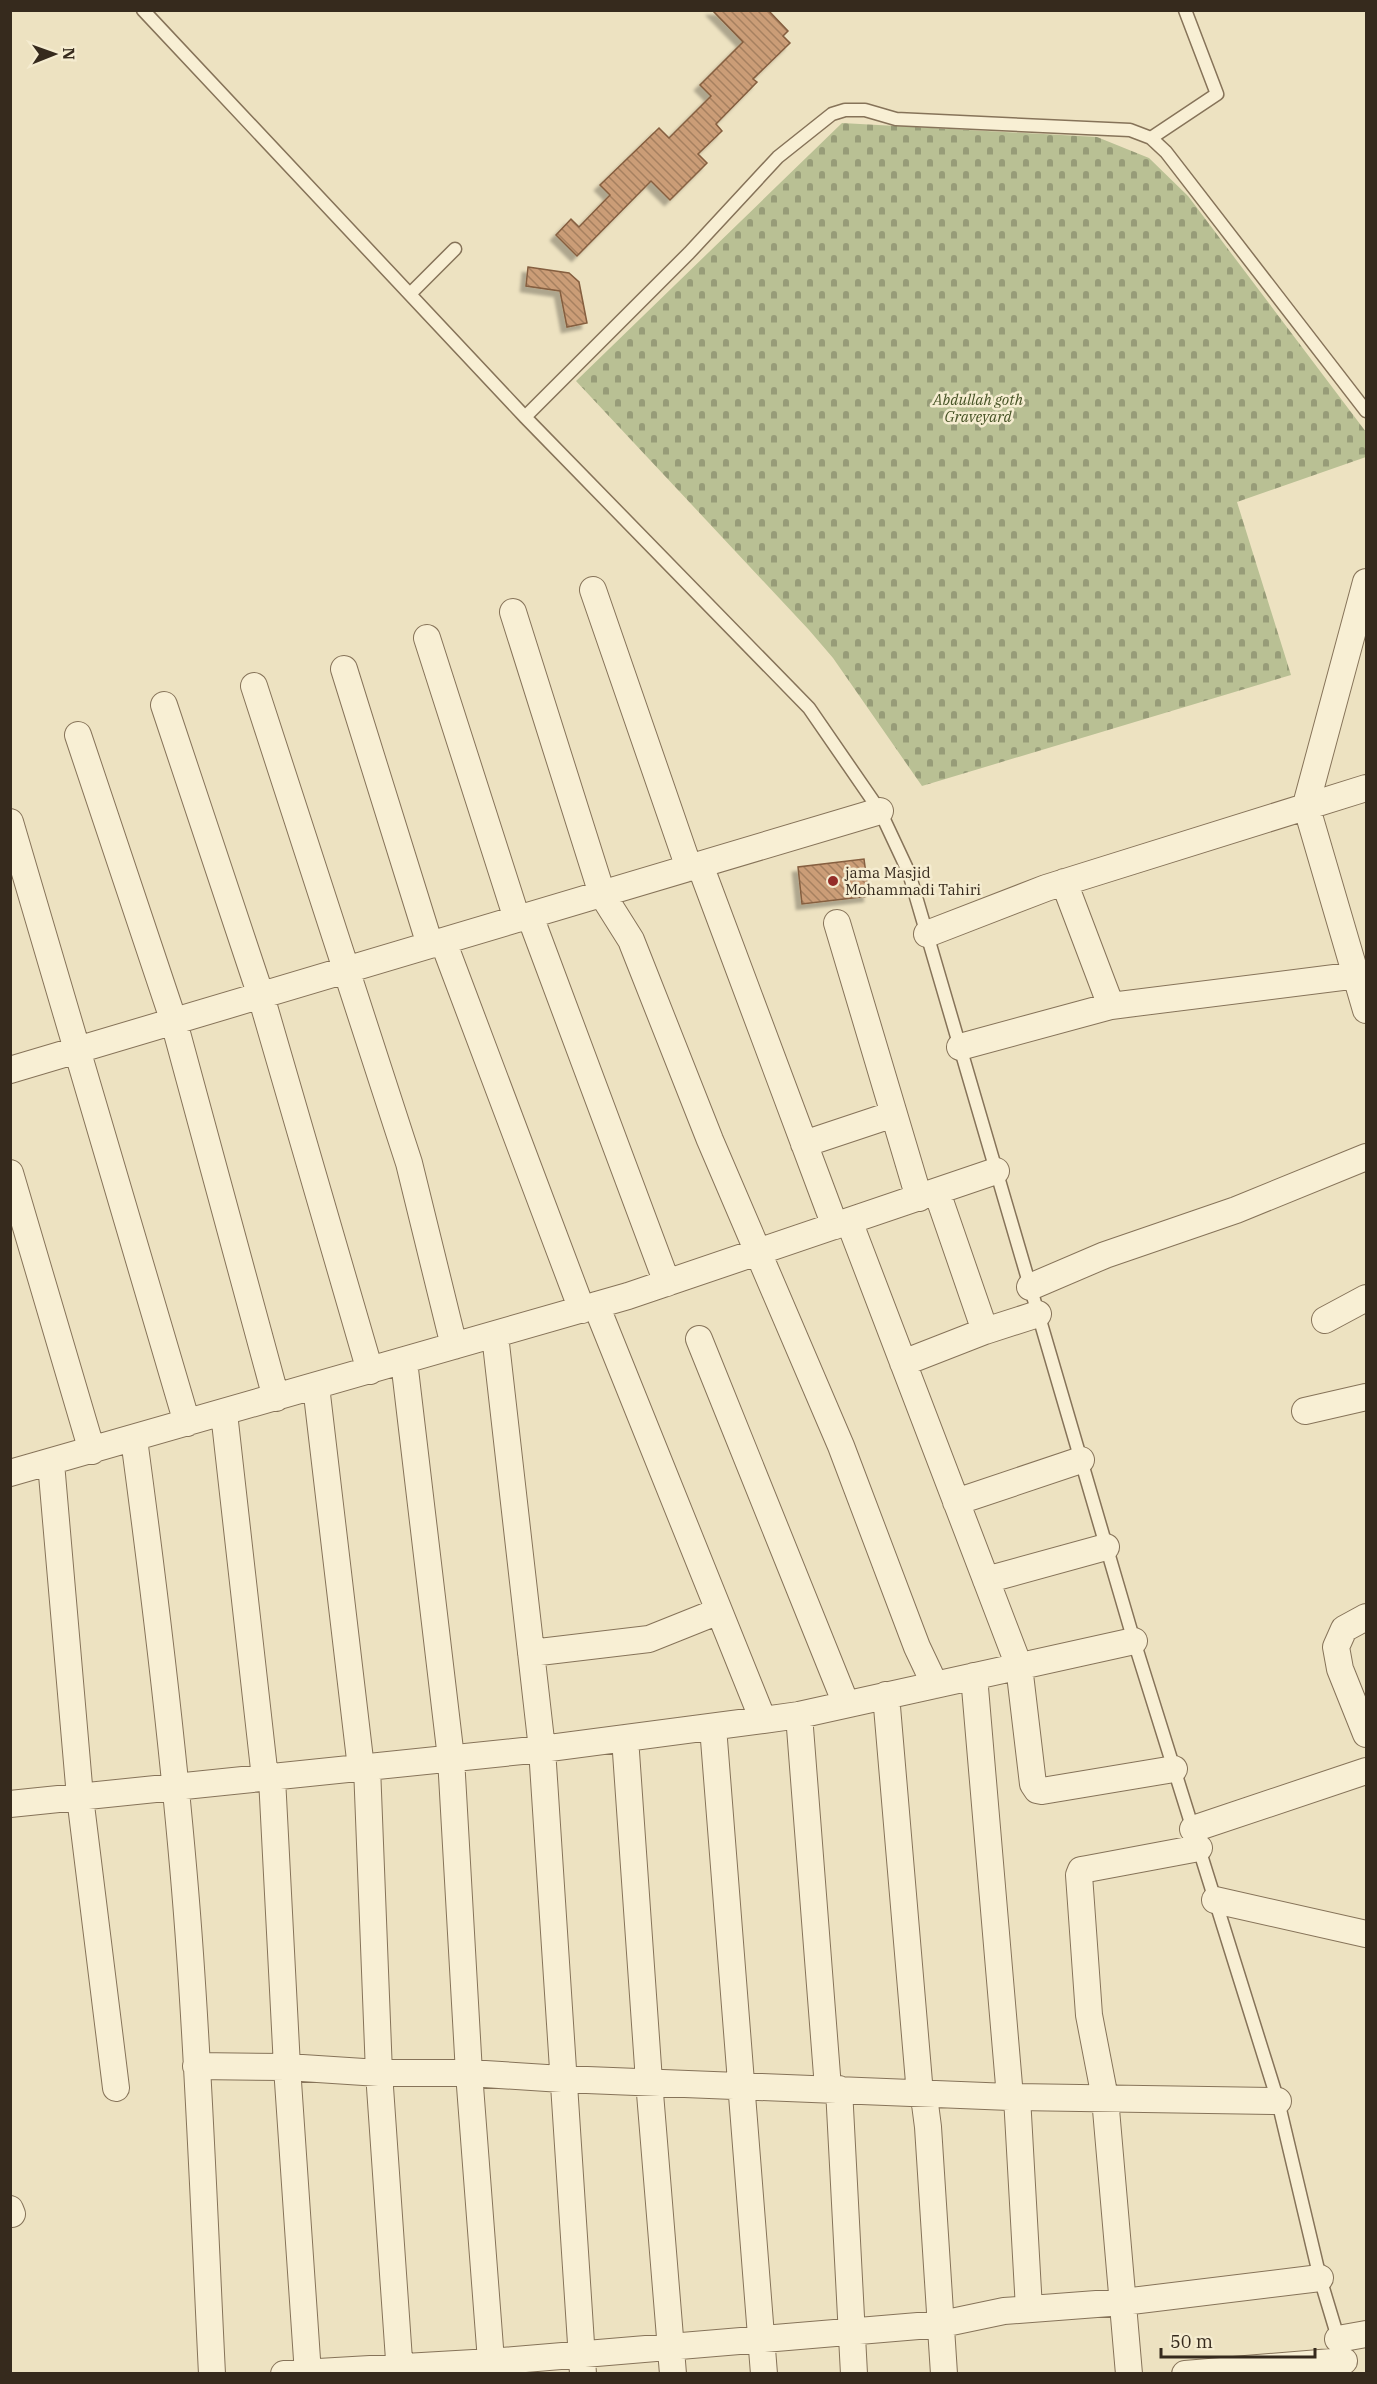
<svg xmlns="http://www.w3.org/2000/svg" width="1377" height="2384" viewBox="0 0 1377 2384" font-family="'IBM Plex Serif',serif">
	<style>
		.cemetery { fill: url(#cemetery-stones) }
		.building { fill: url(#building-back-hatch); stroke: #855e3f; stroke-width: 1.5; filter: url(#shadow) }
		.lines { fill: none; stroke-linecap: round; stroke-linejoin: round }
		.service-casing { stroke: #867359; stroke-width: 15 }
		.minor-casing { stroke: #867359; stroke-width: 28 }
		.service { stroke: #f8efd4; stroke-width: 12 }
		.minor { stroke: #f8efd4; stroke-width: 26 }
		.poi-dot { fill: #942d29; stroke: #f5ecd0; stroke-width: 2 }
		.labels { text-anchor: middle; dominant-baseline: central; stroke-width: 5; stroke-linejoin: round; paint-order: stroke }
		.park-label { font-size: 15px; font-style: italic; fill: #455224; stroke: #f5ecd0 }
		.poi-label { font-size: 15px; fill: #362a1d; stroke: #f5ecd0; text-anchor: start }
	</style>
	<defs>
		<pattern id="cemetery-stones" width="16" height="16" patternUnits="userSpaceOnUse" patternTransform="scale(1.5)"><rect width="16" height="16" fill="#b9c094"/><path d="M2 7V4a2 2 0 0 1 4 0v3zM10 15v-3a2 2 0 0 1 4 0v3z" fill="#979c78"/></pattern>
		<pattern id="building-back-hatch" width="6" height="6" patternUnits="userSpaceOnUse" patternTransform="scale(1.5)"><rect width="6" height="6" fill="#cb9d77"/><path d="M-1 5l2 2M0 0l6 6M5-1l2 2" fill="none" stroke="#a68061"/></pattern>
		<filter id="shadow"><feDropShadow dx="-5.5" dy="5.5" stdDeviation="1.5" flood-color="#0004"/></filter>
	</defs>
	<rect width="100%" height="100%" fill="#ede2c1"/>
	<path class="cemetery" d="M842,123L1097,137L1149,158L1188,196L1366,432V457L1237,502L1291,675L922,786L833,658L809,630L576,381Z"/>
	<path class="building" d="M712,10H768L788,31L783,36L790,43L753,79L757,82L716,124L722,131L698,154L707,163L670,200L651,181L577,256L556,235L571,219L579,227L610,195L600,185L659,128L669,138L711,96L700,85L743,42Z
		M528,267L569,273L579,282L587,323L567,327L560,291L526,286Z
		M864,859L869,896L802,904L798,867Z"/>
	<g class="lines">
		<defs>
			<path id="service" d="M143,10L525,417L809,708L880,811L909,873L1134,1641L1278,2101L1320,2278L1339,2341
				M1151,138L1217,94L1185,10
				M410,294L455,249
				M525,417L689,253L778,157L832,114L845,110H865L896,119L1130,130L1151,138L1166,152L1366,411"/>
			<path id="minor" d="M1366,582L1306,805L1366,1010
				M593,590L689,868
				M513,612L602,894L631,940L710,1140L841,1446L917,1647L935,1685
				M427,638L517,919
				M344,669L430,945
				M254,686L409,1163L454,1346
				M164,705L261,996L370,1371
				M78,735L174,1022L276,1398
				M10,822L187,1423
				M700,865L835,1226
				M1064,882L1111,1006
				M530,916L667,1283
				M837,923L919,1198
				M927,934L1046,888L1366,788
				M443,941L582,1310
				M960,1047L1111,1006L1366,974
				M10,1070L880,811
				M804,1144L894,1114
				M10,1173L92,1451
				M937,1192L985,1331
				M849,1221L1019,1666L1033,1784L1037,1790L1042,1791L1174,1769
				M1030,1287L1105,1255L1236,1210L1366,1157
				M596,1305L763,1720
				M1325,1320L1366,1298
				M495,1335L542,1749L583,2374
				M699,1339L846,1704
				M404,1361L451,1758L469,2073L492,2374
				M903,1363L985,1331L1038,1314
				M316,1386L361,1768
				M1305,1411L1366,1397
				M224,1413L265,1778
				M134,1439C157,1610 178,1782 190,1954C200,2094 205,2234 212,2374
				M51,1463L80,1797L116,2088
				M10,1473L628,1296L996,1171
				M956,1502L1081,1460
				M986,1580L1106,1547
				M1366,1617L1344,1629L1336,1647L1340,1669L1366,1734
				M531,1653L649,1639L719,1611
				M974,1676L1010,2097
				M886,1695L920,2094L925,2104L928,2127L944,2374
				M799,1715L828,2088
				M713,1727L764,2374
				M625,1738L649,2081L673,2374
				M367,1767L379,2073L400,2374
				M272,1778L287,2067L308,2374
				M10,1804L542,1749L763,1720L799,1715L1134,1641
				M1193,1829L1366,1771
				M1215,1900L1366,1934
				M196,2066L287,2067L379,2073H469L562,2079L1010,2097L1278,2101
				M839,2089L854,2374
				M1017,2097L1029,2309
				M10,2209L12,2214
				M1338,2339L1366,2334
				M284,2374L491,2362L942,2324L1004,2311L1123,2302L1320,2278
				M1129,2374L1105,2098L1089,2015L1079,1875L1081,1870L1087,1869L1199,1848
				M1185,2374L1344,2361"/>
		</defs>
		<use href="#service" class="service-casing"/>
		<use href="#minor" class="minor-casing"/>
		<use href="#service" class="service"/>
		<use href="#minor" class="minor"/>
	</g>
	<circle class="poi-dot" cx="833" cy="881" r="6"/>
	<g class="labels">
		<g class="park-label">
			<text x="978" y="399">Abdullah goth<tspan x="978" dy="17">Graveyard</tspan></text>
		</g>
		<g class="poi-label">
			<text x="845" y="872">jama Masjid<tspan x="845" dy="17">Mohammadi Tahiri</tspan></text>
		</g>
	</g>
	<rect width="1377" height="2384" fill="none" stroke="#362a1d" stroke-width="24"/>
	<g transform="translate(54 54) rotate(89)" stroke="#f5ecd0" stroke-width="4.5" paint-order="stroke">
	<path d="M0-4.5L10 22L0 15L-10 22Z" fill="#362a1d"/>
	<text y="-9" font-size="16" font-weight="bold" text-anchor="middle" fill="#362a1d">N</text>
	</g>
	<path d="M1161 2348v9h154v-9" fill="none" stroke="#362a1d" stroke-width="3"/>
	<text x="1170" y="2348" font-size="18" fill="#362a1d" stroke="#f5ecd0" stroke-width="4.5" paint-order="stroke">50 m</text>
</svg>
